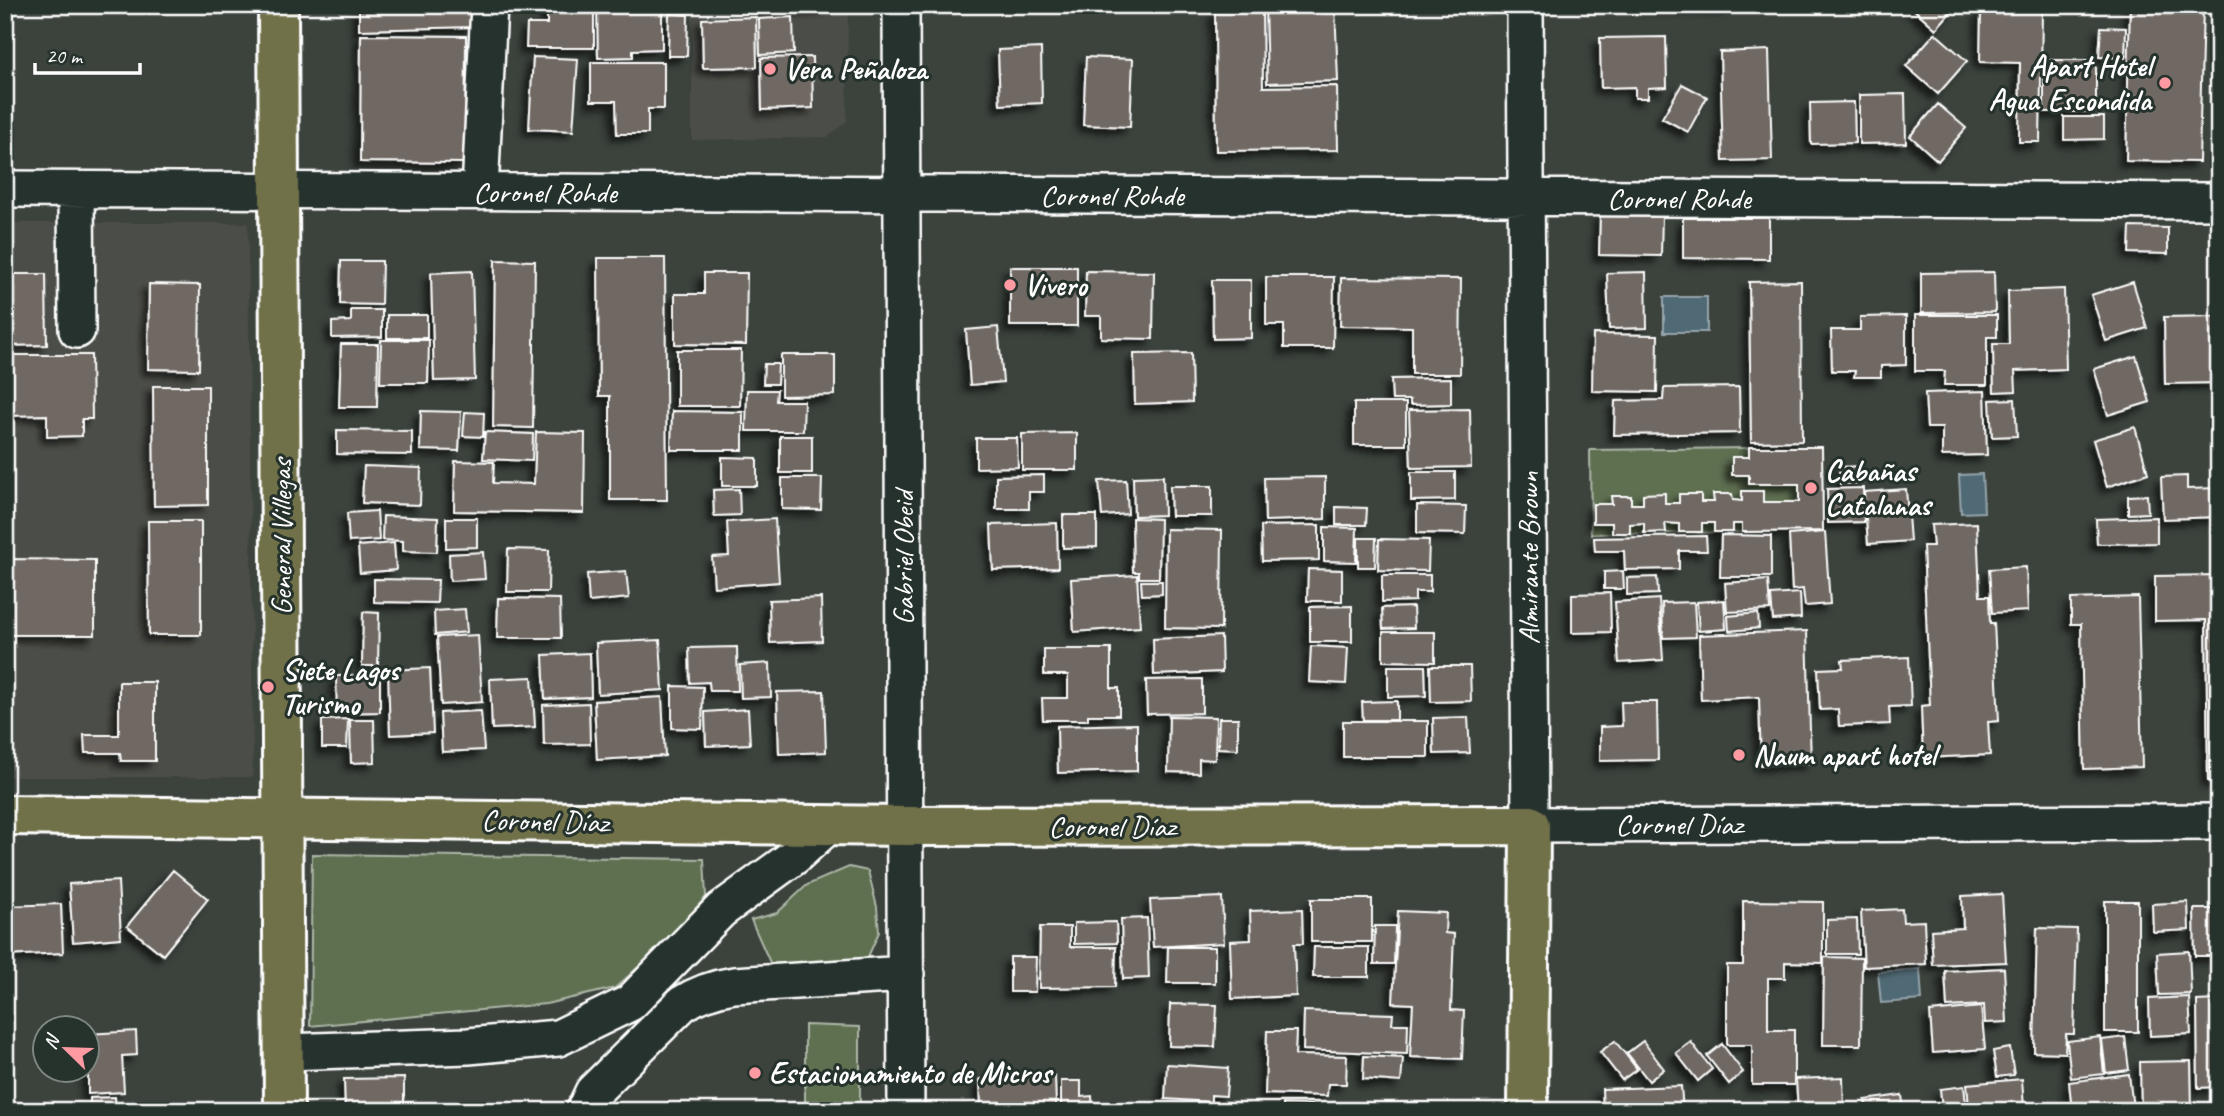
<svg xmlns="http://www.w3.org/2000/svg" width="2224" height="1116" viewBox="0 0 2224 1116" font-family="Caveat,sans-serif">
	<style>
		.built { fill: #4c4e48 }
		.green { fill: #5e6f51; stroke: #aeb7a8; stroke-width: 2 }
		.water { fill: #506974; stroke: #96a5ac; stroke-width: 2 }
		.building { fill: #706862; stroke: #fff; stroke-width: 2; filter: url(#shadow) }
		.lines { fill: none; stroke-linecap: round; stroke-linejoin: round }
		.minor-casing { stroke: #fff; stroke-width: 40 }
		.major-casing { stroke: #fff; stroke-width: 44 }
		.minor { stroke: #26332d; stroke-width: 35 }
		.major { stroke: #6f704a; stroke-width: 38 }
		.poi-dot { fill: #ff9aa2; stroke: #26332d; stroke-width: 2.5 }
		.labels { text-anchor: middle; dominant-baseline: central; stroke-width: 6; stroke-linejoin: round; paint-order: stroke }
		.poi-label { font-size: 30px; font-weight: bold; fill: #fff; stroke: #26332d; text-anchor: start }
		.street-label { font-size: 30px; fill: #fff; stroke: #26332d }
	</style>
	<defs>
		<filter id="shadow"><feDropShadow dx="-6" dy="6" stdDeviation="3.5" flood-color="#0009"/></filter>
	</defs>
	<rect width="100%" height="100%" fill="#3c433d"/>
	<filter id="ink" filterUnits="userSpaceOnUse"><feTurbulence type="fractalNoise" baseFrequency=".0143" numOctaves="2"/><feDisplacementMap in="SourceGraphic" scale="14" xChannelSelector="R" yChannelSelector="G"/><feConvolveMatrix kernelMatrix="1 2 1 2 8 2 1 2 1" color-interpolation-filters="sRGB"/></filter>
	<g filter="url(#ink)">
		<path class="built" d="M848,13L847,121L828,137L692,140V16Z
			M5,223H248L253,777H5Z"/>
		<path class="green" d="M1822,447L1823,531L1591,534L1590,450Z
			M312,854L704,859L706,897L666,942L615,988L546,1004L310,1026Z
			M849,867L868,871L877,907L879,932L867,959L840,970L776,976L751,920L777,913L807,885Z
			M805,1025L860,1027V1111H805Z"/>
		<path class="water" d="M1664,297H1707V332H1664Z
			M1982,474L1984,512L1961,513L1959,475Z
			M1920,969L1922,1000L1881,1003L1878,972Z"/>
		<path class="building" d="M359,5H472L473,27L359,30Z
			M547,5H594V48H526L527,24H547Z
			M597,5H662V49L633,50V57L598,58Z
			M745,5H828V8L745,12Z
			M1265,5H1335L1338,81L1267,83Z
			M1635,5H1729V8Z
			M1909,5H1957L1936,29Z
			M2130,5H2203L2199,162L2126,161Z
			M1262,11L1263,87L1337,86L1338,150L1216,151L1215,12Z
			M1981,11H2042L2040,142H2019L2020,63L1980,62Z
			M669,14L688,15L687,56H668Z
			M756,17L757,67L703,68L702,19Z
			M793,17L794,53L760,55L759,19Z
			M2101,27L2126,28L2125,58L2099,57Z
			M1935,33L1967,61L1938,94L1906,66Z
			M361,35L466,36L465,163L360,162Z
			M1666,37L1667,87L1648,88V98H1635V87L1601,88L1600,38Z
			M1041,48L1042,103L1000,105L998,50Z
			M1769,50L1772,160L1723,161L1720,52Z
			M533,57L578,59L573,131L529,129Z
			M812,57L813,108L762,110L761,58Z
			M1086,57L1133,59L1130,127L1083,125Z
			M2044,60H2096V112H2044Z
			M591,62H664V109H648V134H617L616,101H591Z
			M1682,84L1707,97L1688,132L1662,118Z
			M1905,94L1906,143L1859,144V95Z
			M1854,102L1855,143L1811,144L1810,103Z
			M1938,104L1966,128L1938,161L1910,136Z
			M2064,117H2104V139L2064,140Z
			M1600,214L1662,215L1661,256L1599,255Z
			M1683,218H1769V259L1683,258Z
			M2130,227L2168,228V254L2129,253Z
			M5,253H11L12,274H46L47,345L5,346Z
			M598,258H665L667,500H610V396H599Z
			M495,260L535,261L533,428L493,427Z
			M341,261H382L381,305L340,304Z
			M1010,267H1077V326H1010Z
			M472,271L475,380L434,381L431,273Z
			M1086,271L1154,272L1153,339L1101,338V316H1085Z
			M1646,272L1647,328L1609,329L1607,273Z
			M1994,272L1995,312L1921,313V273Z
			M704,273H747L746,345L675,344V294H704Z
			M1266,277H1334L1333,348H1284V325H1266Z
			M1341,278L1461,279L1460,374H1412V327L1340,326Z
			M1212,280H1251V338L1213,339Z
			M1801,281L1802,441L1751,442L1749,282Z
			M2133,282L2147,328L2106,341L2091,295Z
			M149,284L200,285L199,370L148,369Z
			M2064,289L2066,369L2015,371L2016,391L1994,392L1993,344H2009L2008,291Z
			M351,310H382V337L332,338V322L351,321Z
			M387,315H427V338H387Z
			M1915,315H1997V337H1987V385H1944L1945,371H1915Z
			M1906,316V365L1881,366V377H1854L1855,371H1832L1831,330H1860V317Z
			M2219,316V383L2165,384L2164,317Z
			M998,327L1003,382L970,385L966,330Z
			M1593,334L1658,335L1657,392L1592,391Z
			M381,340H429L428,383H380Z
			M341,344H378L377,407H339Z
			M677,350H741L740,406H677Z
			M1191,353L1192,402L1135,404L1134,354Z
			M5,355H91L92,419H82V436L47,437V415L5,416Z
			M781,355H835V395L781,396Z
			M2136,356L2150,402L2108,415L2094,369Z
			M764,364H778L777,384H763Z
			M1451,378V404L1410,405V400H1392L1391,379Z
			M153,386H208V505L154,506Z
			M1739,387L1740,433L1614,435L1615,401L1663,400L1664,388Z
			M747,390H777L776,401H804L803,431H746Z
			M1985,391L1987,455L1942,456V428H1927L1925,393Z
			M2015,399L2017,436L1992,437L1990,400Z
			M1354,403H1406V445H1354Z
			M1470,409L1471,467L1411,468L1409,410Z
			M421,411L461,412L459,451L420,450Z
			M672,411L743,412V450H671Z
			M465,412L484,413L483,437L463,436Z
			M2135,427L2148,473L2107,487L2093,440Z
			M337,430L412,431V455L337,454Z
			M485,432L533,434L532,461L483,459Z
			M536,432L585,433L584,513L454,511L455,461L494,462L493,483L534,484Z
			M1077,433V470H1022V434Z
			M780,436H812V473H780Z
			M976,438H1017L1018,467L976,468Z
			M1749,447H1822L1823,531L1742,532V524H1733V532H1714V523H1702V532H1679V524L1665,523L1666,532L1644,533V523L1630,524V533H1612V523H1593V504H1612L1611,496H1631V504H1643V494L1665,493V503H1679V494H1701V502H1714L1713,494H1732L1733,500L1742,501V491H1763V502H1799V484H1749V475H1732V457H1749Z
			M722,457L757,458V486H722Z
			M364,466L421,468L420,505L362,503Z
			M1861,466L1863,483L1840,484L1839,467Z
			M1411,472H1455V500L1411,501Z
			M1044,475V492H1029V509H996V476Z
			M1163,476L1164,515L1134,516L1133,477Z
			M2187,476V489L2219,488V517L2163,519L2161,477Z
			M1325,477V519L1265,521L1264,478Z
			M782,478H822L821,510L782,509Z
			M1126,480L1128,514L1102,516L1099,481Z
			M1170,486H1212V516H1171Z
			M1863,488L1864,522L1828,523L1827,489Z
			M739,489L740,515L714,516L713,490Z
			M1906,489L1910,541L1868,544L1864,492Z
			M2147,495L2148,513L2128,514V496Z
			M1417,505L1466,506L1465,534L1417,533Z
			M1336,507L1367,508L1366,525H1336Z
			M377,511L379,540L349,542L347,513Z
			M1063,515H1097V547L1063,548Z
			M383,516L438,518L437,552L403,551V541L382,540Z
			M2157,517V543L2097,544L2096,519Z
			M446,518H477V547L446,548Z
			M1132,518L1160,519L1159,578H1139V572H1133Z
			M775,519L779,582L714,587L712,557L729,556L727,522Z
			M148,521H201V635H149Z
			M1057,523L1058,568L993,570L991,525Z
			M1977,523L1980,596H1989L1990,623H1994L1999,721L1988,722L1990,755L1923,758L1921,706L1930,705L1923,546H1933L1931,525Z
			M1319,525V560L1262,561L1261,526Z
			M1324,527L1357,528L1356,562L1324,561Z
			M1166,529L1222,530L1221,629L1165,628Z
			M1825,532L1830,604L1805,606L1803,589L1792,590L1789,535Z
			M1721,535L1771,536V577H1720Z
			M1706,536L1707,551H1679V569L1625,570L1624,551H1595L1594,538Z
			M1358,538H1376L1375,567H1358Z
			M1379,539L1429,540L1428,571L1378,570Z
			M394,543L396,570L360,573L358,546Z
			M508,549L549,550L548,592H507Z
			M483,552L485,579L450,581L449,554Z
			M5,559L95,560V635H5Z
			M2026,567L2028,611L1992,613L1989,569Z
			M1308,569L1342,570V601H1307Z
			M626,571L629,598L589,602L587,574Z
			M1623,571L1624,589H1604V572Z
			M1137,575L1140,627L1074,632L1071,579Z
			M1382,575H1430V592H1415V601L1382,602Z
			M2219,575V781H2208L2206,620L2155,621V576Z
			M1657,577L1658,594L1627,595V578Z
			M374,579L438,580L437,603L374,602Z
			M1768,580L1770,610L1727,612L1725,583Z
			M1141,581H1162V594L1142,595Z
			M1610,593L1611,632L1572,633V594Z
			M1800,593L1801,618L1773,620L1771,595Z
			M2138,597L2142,767L2084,769L2081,624H2071V599Z
			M498,598L560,599L561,638H497Z
			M821,598L822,641L770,643L769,600Z
			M1659,599L1663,660L1619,663L1615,602Z
			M1724,600L1726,629L1699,631L1697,602Z
			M1694,602L1696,637L1663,638L1662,603Z
			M1352,606V642H1310V607Z
			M1413,607L1414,628L1383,629L1382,608Z
			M465,609L467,632L435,635L434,611Z
			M363,612L379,613L378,666H362Z
			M1758,613L1759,628L1729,631L1728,616Z
			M1807,631L1811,763L1761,765L1759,697L1701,700L1699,635Z
			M1383,632H1435V662L1383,661Z
			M478,635L482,702L441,705L437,637Z
			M1221,636L1222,672L1154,675L1153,639Z
			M660,640L663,690L598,694L596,643Z
			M1311,646L1348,648L1346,684L1309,682Z
			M737,647L738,691H710L709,682L690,683L689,648Z
			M1044,649H1111V688H1119V715H1088V720H1043L1042,698H1068V675H1044Z
			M590,653L591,697L545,699L543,655Z
			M1909,657L1911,706L1889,707L1890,724L1839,726L1838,709L1820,710L1818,669L1843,668L1842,660Z
			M770,663L771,697L741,698L740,665Z
			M1388,666H1425L1426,696L1388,697Z
			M1430,666H1470L1471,701L1431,702Z
			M430,668L433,733L390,735L388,670Z
			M380,675V712L337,713L336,676Z
			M532,677L535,727L492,729L490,679Z
			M1202,679V713L1147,714L1146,680Z
			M119,682H155V761H121L120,753H85L84,735H119Z
			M672,686L703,687L702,729L672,728Z
			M824,691L826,752L779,754L777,692Z
			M662,697L665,756L597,760L594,701Z
			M1397,701V720H1363L1362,702Z
			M1621,702H1657L1658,760L1600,761V727L1622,726Z
			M589,703L590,744L544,745L543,705Z
			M748,709L750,744L706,746L705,712Z
			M481,711L484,750L442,752L440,713Z
			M1169,716L1216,717L1215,760L1199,759V773L1168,772Z
			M1468,717L1470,753L1434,754L1433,718Z
			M1219,718H1238V749L1218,748Z
			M348,719L347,748H322V720Z
			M350,720H374L375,762L351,763Z
			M1343,721H1428V757H1343Z
			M1137,724V771L1058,773L1057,726Z
			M173,870L208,899L163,955L127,926Z
			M118,881L121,938L73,942L69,884Z
			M2002,894L2006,962L1933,965L1931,930L1963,928L1962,896Z
			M1222,897L1224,943L1153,947L1150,900Z
			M1311,899H1372V942H1311Z
			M1743,901L1823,902V963L1785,962V978H1768V1030H1794V1085H1752V1045H1727V965H1743Z
			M2105,901H2138V1032H2105Z
			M2188,902L2189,930L2153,932L2152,904Z
			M61,904L63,953L5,956V906Z
			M1302,909L1303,944H1294L1296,996L1232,999L1230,941L1251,940L1250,911Z
			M1902,909L1903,922L1924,921L1926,964L1864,967L1861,911Z
			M2194,909H2219V956H2195Z
			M1398,911L1446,913L1445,933L1454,934L1451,1010L1464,1011L1462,1059L1410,1057L1413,1004L1393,1003Z
			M1147,918L1149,978L1123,979L1121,919Z
			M1857,919L1858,954H1827V920Z
			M1116,922L1117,943L1074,944V923Z
			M1375,926H1395L1394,964H1374Z
			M1040,927H1070V947H1116L1115,987L1039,988Z
			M2037,928L2077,929L2074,1034H2066L2065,1053L2034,1052Z
			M1168,947H1215V983H1167Z
			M1314,947H1369V977H1313Z
			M2189,951L2191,994L2159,995L2157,953Z
			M1010,957H1036L1035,992H1010Z
			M1824,957L1862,958L1861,1045H1823Z
			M2004,968L2007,1022L1985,1023L1984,1005L1947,1007L1945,971Z
			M2189,997L2191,1034L2150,1036L2149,999Z
			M2215,1000V1020H2219V1067H2215L2216,1087L2198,1088L2197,1001Z
			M1170,1004L1217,1005L1215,1047L1169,1046Z
			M1981,1007L1985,1049L1933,1053L1930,1012Z
			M1304,1011L1393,1014L1392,1024H1408L1407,1054L1303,1050Z
			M136,1031L137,1055L122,1056L124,1092L88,1094V1034Z
			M1267,1031H1296L1295,1055L1347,1056L1346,1084H1328L1327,1096L1265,1094Z
			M2100,1037L2104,1074L2071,1078L2067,1041Z
			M2125,1037L2129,1070L2106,1073L2102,1040Z
			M1615,1041L1637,1069L1622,1080L1600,1052Z
			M1643,1041L1664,1069L1649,1081L1627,1053Z
			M1691,1042L1712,1069L1698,1081L1676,1053Z
			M1722,1044L1743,1072L1729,1084L1707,1056Z
			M2010,1048L2014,1075L1997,1077L1993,1051Z
			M1364,1056L1403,1058L1401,1082L1363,1079Z
			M2191,1061L2192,1111H2141L2140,1062Z
			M1167,1064L1228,1068L1226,1096L1211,1095V1102L1165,1099Z
			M2129,1074L2133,1109L2072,1111L2069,1082Z
			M1055,1076L1056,1106L981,1109L980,1079Z
			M1843,1077L1844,1111H1798L1796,1079Z
			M404,1078V1111H345L344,1079Z
			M2022,1079L2024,1108L1981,1111V1106L1969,1107L1967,1084Z
			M1061,1081H1081V1097L1092,1096L1093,1111H1061Z
			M1681,1086L1683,1111H1603L1602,1089Z
			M1964,1086L1966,1105L1942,1108L1940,1089Z
			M1902,1095L1904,1111H1867L1865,1100Z
			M115,1097L116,1111H90V1098Z
			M1219,1104L1249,1105V1111H1219Z
			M1283,1104L1358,1106V1111H1283Z"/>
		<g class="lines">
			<defs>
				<path id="minor" d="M901,5L906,1111
					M1525,5L1530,825L2219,822
					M5,189L2219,201
					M76,190L77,330
					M480,192L489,5
					M284,1052L468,1046L558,1038L630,1003L721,910L795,856L829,825
					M584,1111L593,1092L682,1004C699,993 714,988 734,985L906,974"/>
				<path id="major" d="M278,5L284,1111
					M5,815L905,826L1530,825L1528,1111"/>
			</defs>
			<use href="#minor" class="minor-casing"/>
			<use href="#major" class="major-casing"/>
			<use href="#minor" class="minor"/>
			<use href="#major" class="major"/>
		</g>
	</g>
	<g class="poi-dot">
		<circle cx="770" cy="69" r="7"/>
		<circle cx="2165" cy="83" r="7"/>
		<circle cx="1010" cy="285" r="7"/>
		<circle cx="1811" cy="488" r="7"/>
		<circle cx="268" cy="687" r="7"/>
		<circle cx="1739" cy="755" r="7"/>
		<circle cx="755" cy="1073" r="7"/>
	</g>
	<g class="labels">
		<g class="poi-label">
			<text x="2151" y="66" text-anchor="end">Apart Hotel<tspan x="2151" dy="34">Agua Escondida</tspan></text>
			<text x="784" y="69">Vera Peñaloza</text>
			<text x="1024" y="285">Vivero</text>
			<text x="1825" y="471">Cabañas<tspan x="1825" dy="34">Catalanas</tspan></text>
			<text x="282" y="670">Siete Lagos<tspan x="282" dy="34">Turismo</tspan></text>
			<text x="1753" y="755">Naum apart hotel</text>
			<text x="769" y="1073">Estacionamiento de Micros</text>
		</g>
		<g class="street-label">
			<text x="545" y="192">Coronel Rohde</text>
			<text x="1112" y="195">Coronel Rohde</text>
			<text x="1679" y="198">Coronel Rohde</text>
			<text transform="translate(281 537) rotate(-90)">General Villegas</text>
			<text transform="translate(903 558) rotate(-90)">Gabriel Obeid</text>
			<text transform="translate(1528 558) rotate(-90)">Almirante Brown</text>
			<text transform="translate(545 821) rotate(1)">Coronel Díaz</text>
			<text x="1679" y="824">Coronel Díaz</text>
			<text x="1112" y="826">Coronel Díaz</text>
		</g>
	</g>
	<rect width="2224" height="1116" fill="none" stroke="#26332d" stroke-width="28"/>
	<rect x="14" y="14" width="2196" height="1088" fill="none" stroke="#fff" stroke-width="2.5" filter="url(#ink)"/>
	<g transform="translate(66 1049) rotate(293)"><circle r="33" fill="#26332d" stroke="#7d8581" stroke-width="2"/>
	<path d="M0-5L12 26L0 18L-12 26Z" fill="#ff9aa2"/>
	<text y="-10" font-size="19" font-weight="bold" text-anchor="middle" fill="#ffffff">N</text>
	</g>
	<path d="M35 63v10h105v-10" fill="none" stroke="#ffffff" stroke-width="3.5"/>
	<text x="46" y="63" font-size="21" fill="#ffffff" stroke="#26332d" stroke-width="5" paint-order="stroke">20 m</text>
</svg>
